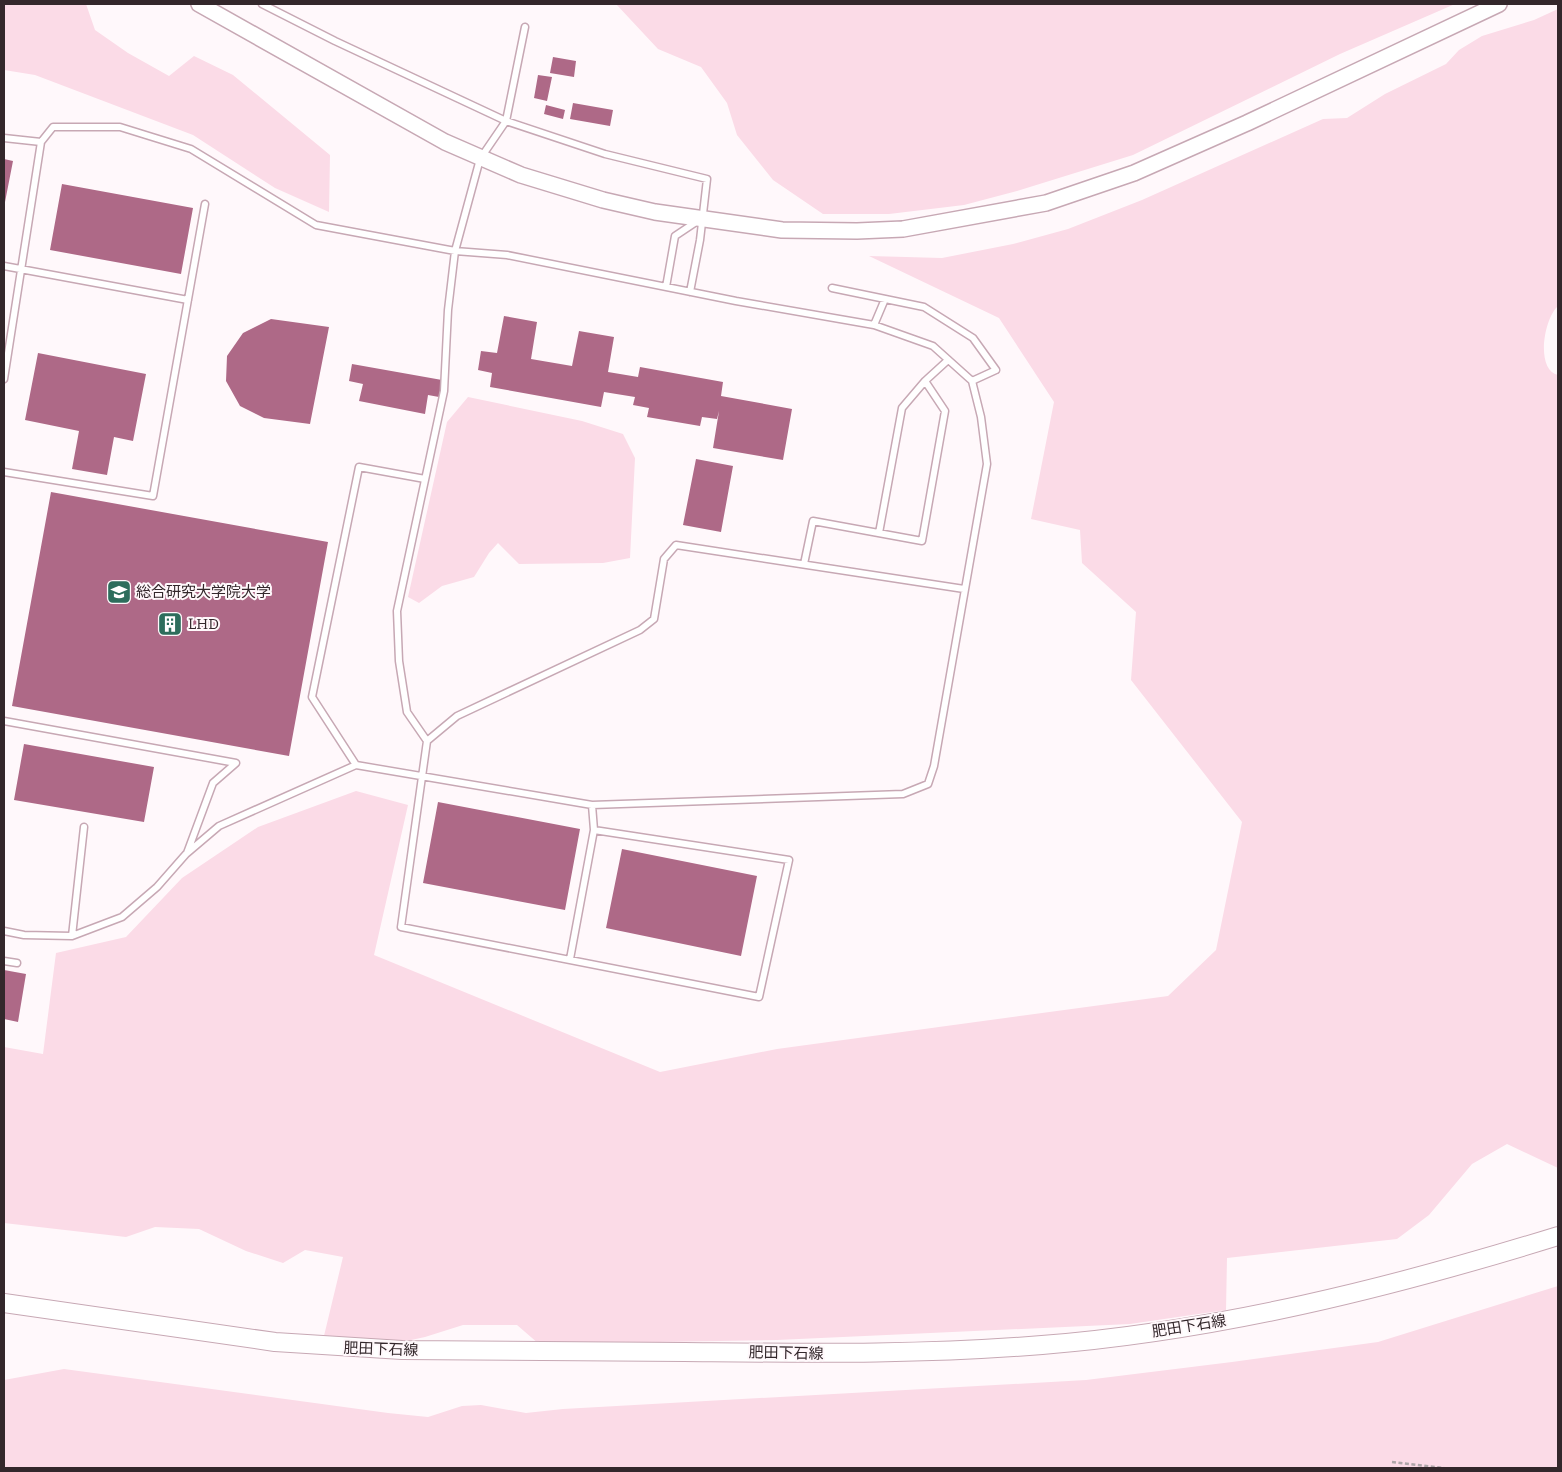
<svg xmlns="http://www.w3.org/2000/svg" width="1562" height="1472" viewBox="0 0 1562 1472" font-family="Bitter,'Noto Sans JP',serif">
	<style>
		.green { fill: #fbdbe7 }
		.building { fill: #ae6987 }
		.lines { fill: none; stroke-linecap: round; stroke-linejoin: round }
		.service-casing { stroke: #c7a8b4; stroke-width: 9 }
		.tertiary-casing { stroke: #c7a8b4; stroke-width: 18 }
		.secondary-casing { stroke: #c7a8b4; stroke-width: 20 }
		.path { stroke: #aea5a9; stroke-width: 2.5; stroke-dasharray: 4 2.5; stroke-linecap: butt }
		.service { stroke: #fff; stroke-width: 6 }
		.tertiary { stroke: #fff; stroke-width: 15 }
		.secondary { stroke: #fff; stroke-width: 18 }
		.labels { text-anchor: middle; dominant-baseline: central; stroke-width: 4; stroke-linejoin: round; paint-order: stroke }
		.poi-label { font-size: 15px; fill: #33272b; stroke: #fff8fb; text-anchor: start }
		.street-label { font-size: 15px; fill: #33272b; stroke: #fff8fb }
	</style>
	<rect width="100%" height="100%" fill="#fff8fb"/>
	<path class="green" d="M4,4H86L95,30L128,53L169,76L194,56L233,75L330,155L329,212L275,188L193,135L35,75L4,70Z
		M616,4H1455L1340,54L1133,155L1017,191L964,205L889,214H823L773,180L737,135L727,103L701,67L658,49Z
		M1558,9V306C1544,318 1535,370 1558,375V1168L1507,1144L1472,1164L1429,1215L1397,1239L1227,1258L1226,1310L1130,1324L777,1340L539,1344L517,1325H463L425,1337L388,1345L323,1340L343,1257L305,1250L283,1263L246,1251L199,1229L155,1227L126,1237L4,1223V1047L43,1054L56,953L126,937L182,878L258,827L356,791L408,805L374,955L660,1072L777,1049L1168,996L1216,950L1242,822L1131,680L1136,612L1082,563L1080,530L1031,519L1054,402L999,318L869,256L942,258L1013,244L1068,229L1142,200L1323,119L1347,118L1385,94L1446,64L1459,50L1482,36L1534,20Z
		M468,397L582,421L623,434L635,458L630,558L603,563L519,564L498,543L489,553L474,577L442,586L419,603L408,597L447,422Z
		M1558,1286V1468H4V1380L64,1369L388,1413L428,1417L462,1406L481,1405L526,1413L563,1409L1086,1380L1232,1362L1378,1342Z"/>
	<path class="building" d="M553,57L576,61L574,77L550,73Z
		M538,75L552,77L547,101L534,98Z
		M573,103L613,110L610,126L570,119Z
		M546,105L565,110L563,119L544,114Z
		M4,159L13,161L5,202H4Z
		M62,184L193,208L181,274L50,250Z
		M504,316L537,322L531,359L572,366L579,331L614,337L608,372L638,377L640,367L723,382L721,396L792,409L783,460L713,448L719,411L717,419L702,417L700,426L647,417L649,408L633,405L635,397L604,392L601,407L490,387L492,373L478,370L481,351L497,353Z
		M271,319L329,327L310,424L264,418L240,406L226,381L227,356L243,333Z
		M38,353L146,374L133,441L114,437L107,475L72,469L79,431L25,420Z
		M352,364L442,380L439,397L428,395L425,414L359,401L363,384L349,381Z
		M696,459L733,466L721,532L683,525Z
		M51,492L328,542L289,756L12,706Z
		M24,744L154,767L144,822L14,800Z
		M438,802L580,829L565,910L423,883Z
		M622,849L757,876L741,956L606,928Z
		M4,970L26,974L18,1022L4,1019Z"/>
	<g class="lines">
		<defs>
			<path id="service" d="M262,4L335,41L506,121L605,154L707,179L700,240L690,292
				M525,27L506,121L480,159L455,251L448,310L444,391L397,611L399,661L407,712L427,741L401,927L759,997L789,860L594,830
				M4,138L41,142
				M4,266L188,300
				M666,287L675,236L699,220
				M832,288L924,307L973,338L996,370L972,381
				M874,325L885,299
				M4,379L41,142L53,127H120L191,149L316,225L455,251L507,255L736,301L874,325L933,346L972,381L981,417L987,464L934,766L928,784L903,794L592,805L356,765L219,826L186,854L157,887L122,917L72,936L24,935L4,931
				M4,472L153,496L205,204
				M879,533L902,408L925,381
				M804,564L813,521L922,541L945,411L925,381L948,360
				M4,721L236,763L213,783L187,853
				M427,741L457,716L640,630L654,619L664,559L676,545L964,589
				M356,765L312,697L359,467L425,479
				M72,936L84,827
				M570,959L594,830L592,805
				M4,961L17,963"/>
			<path id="tertiary" d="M199,4L445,142L521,175L603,200L655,212L782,230L857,231L903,229L1046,203L1134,173L1247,123L1499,4"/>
			<path id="secondary" d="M4,1303L275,1342L402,1350C496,1351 590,1351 684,1352C803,1353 922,1355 1042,1345C1218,1331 1390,1288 1558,1236"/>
		</defs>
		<use href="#service" class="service-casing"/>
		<use href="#tertiary" class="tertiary-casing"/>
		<use href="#secondary" class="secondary-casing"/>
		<path class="path" d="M1392,1462L1444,1468"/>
		<use href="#service" class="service"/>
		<use href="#tertiary" class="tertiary"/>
		<use href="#secondary" class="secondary"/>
	</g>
	<defs>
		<symbol id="university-square" viewBox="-11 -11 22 22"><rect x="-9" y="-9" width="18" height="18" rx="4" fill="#2d6d5c" stroke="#fff8fb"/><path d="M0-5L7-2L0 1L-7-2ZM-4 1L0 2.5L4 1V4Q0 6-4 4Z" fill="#fff"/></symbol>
		<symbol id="building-square" viewBox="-11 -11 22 22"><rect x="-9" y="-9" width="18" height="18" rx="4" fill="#2d6d5c" stroke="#fff8fb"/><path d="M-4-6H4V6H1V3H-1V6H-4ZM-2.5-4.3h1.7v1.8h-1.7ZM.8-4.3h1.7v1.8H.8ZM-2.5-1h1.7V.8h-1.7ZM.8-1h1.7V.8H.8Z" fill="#fff"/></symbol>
	</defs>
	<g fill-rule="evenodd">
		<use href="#university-square" x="105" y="578" width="28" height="28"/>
		<use href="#building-square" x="156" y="610" width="28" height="28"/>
	</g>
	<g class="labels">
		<g class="poi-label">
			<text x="136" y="592">総合研究大学院大学</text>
			<text x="188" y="624">LHD</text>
		</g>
		<g class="street-label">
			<text transform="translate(1189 1326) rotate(-9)">肥田下石線</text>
			<text transform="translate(381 1349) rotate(2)">肥田下石線</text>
			<text transform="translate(786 1353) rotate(1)">肥田下石線</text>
		</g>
	</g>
	<rect width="1562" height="1472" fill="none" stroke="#33272b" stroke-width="10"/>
</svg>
